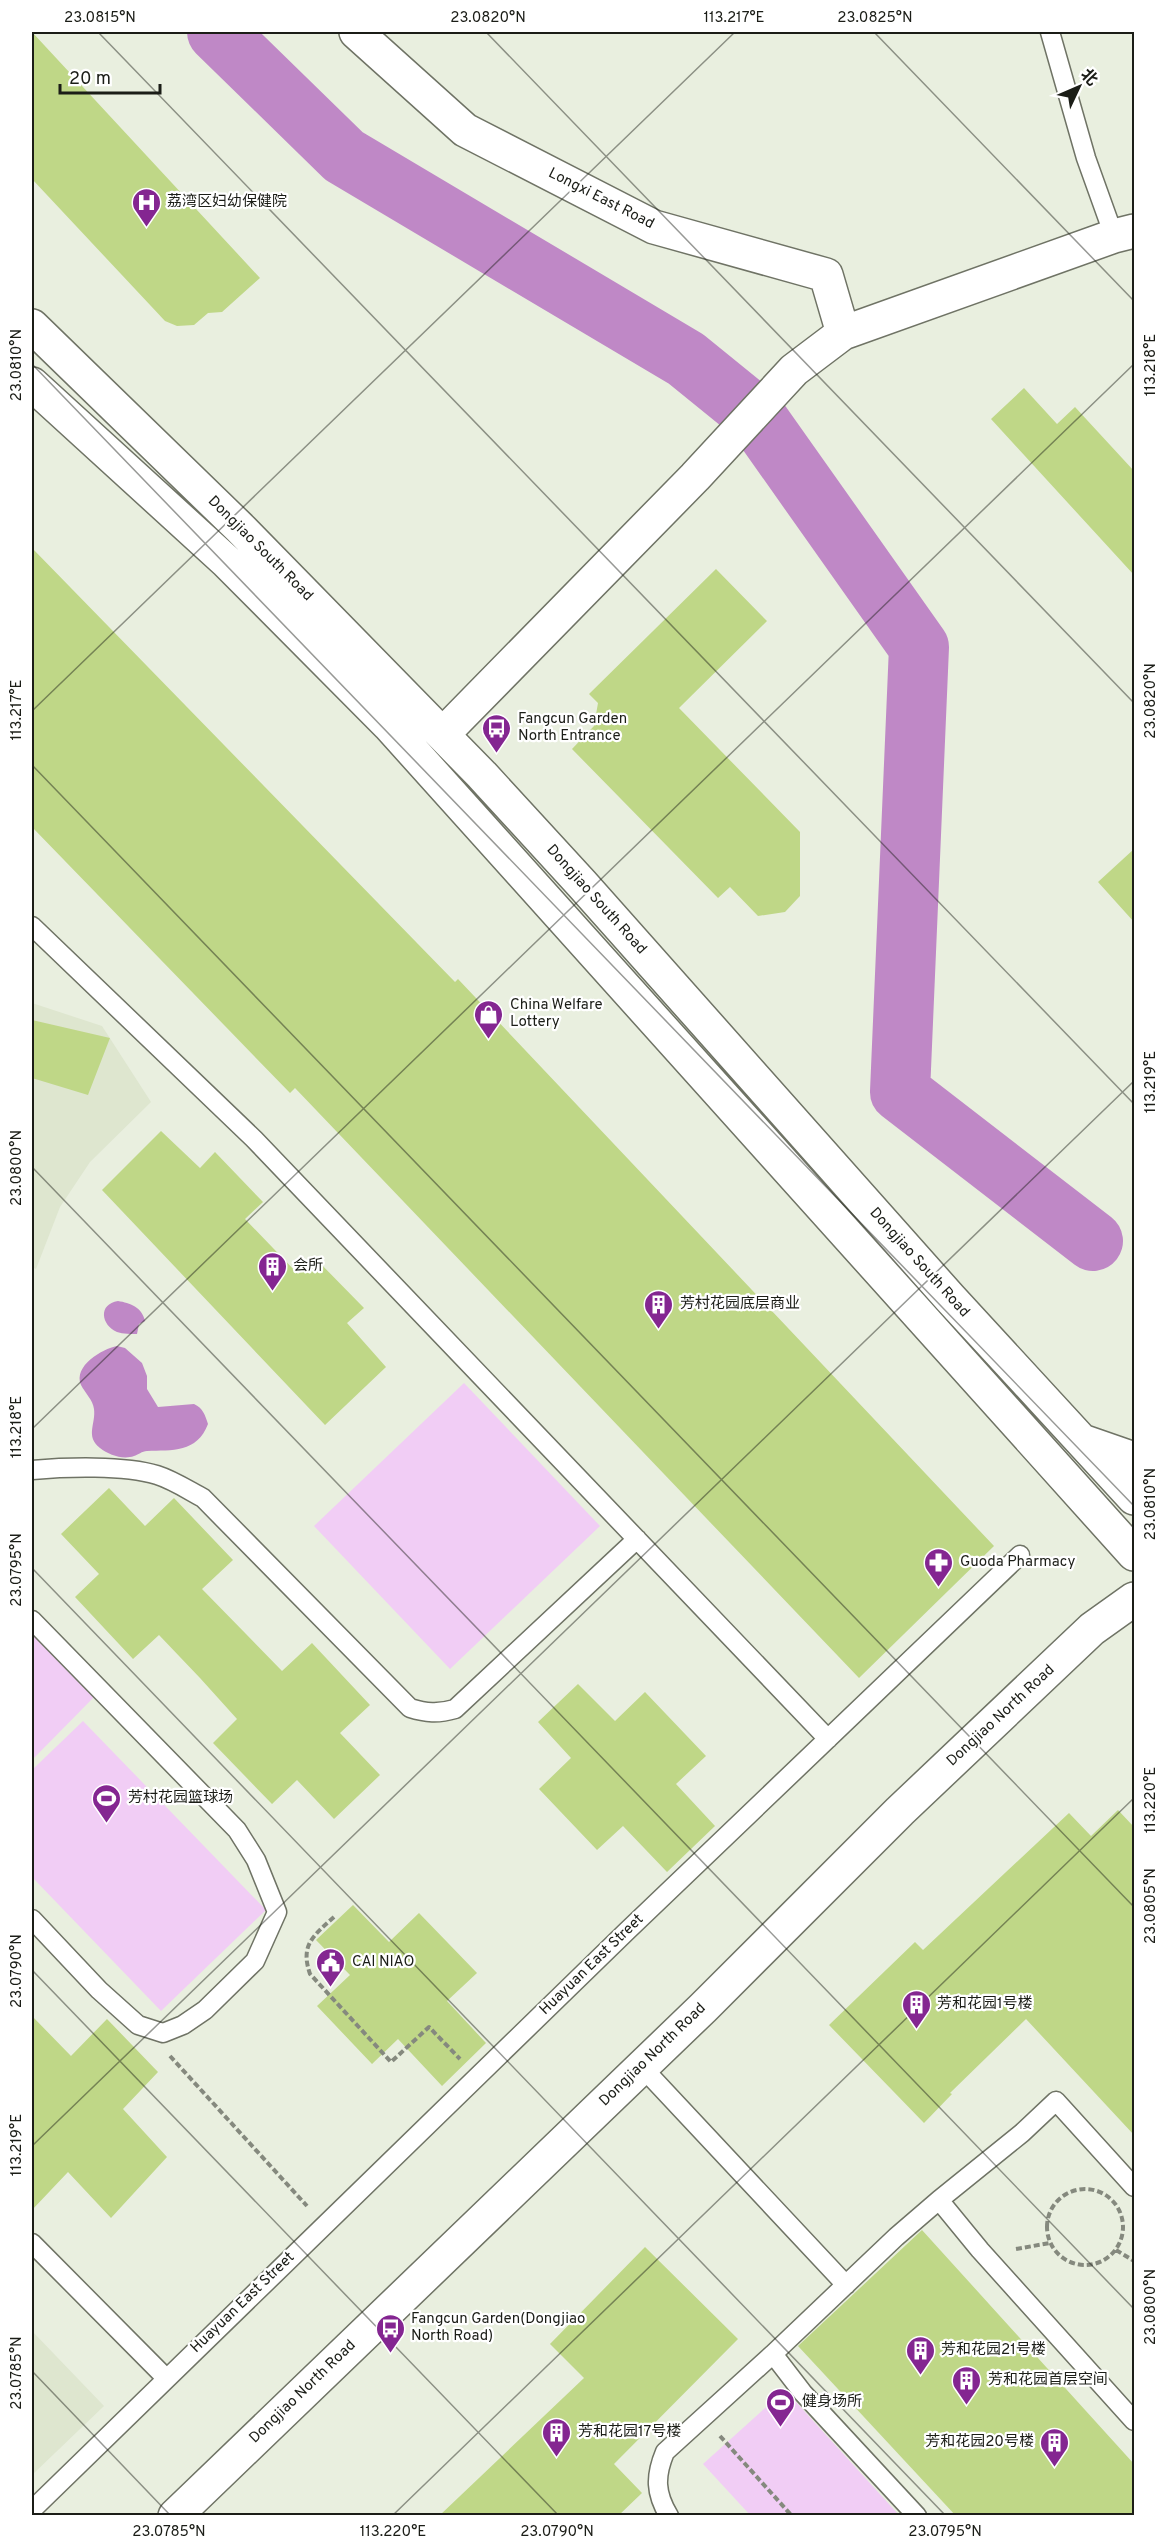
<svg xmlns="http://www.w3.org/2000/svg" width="1166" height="2547" viewBox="0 0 1166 2547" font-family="Overpass,'Noto Sans SC',sans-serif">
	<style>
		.built { fill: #dee6cf }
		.green { fill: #f1cdf5 }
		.water { fill: #bf88c6 }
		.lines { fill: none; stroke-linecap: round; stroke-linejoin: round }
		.river { stroke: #bf88c6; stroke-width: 60 }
		.building { fill: #bfd787 }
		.lane-casing { stroke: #6f7365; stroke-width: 21 }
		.street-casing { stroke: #6f7365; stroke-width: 36 }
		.secondary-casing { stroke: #6f7365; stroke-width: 36 }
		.path { stroke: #85897e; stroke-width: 4; stroke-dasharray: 6 3; stroke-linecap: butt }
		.lane { stroke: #fff; stroke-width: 18 }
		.street { stroke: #fff; stroke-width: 33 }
		.secondary { stroke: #fff; stroke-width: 33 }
		.ticks { fill: none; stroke: #1b1d17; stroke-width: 1.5; stroke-opacity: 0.45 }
		.labels { text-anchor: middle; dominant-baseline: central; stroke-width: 4.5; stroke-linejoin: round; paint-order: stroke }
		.street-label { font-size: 15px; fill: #1b1d17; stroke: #fff }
		.poi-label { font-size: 15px; fill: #1b1d17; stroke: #fff; text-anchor: start }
		.neatline { fill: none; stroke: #1b1d17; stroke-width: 2 }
		.ticks-label { font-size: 15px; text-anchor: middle; fill: #1b1d17 }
	</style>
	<rect width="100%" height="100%" fill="#e9efdf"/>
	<path class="built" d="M32,1003L102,1026L151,1102L90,1162L60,1207L36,1269L32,1267Z
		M32,2331L104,2406L32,2475Z"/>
	<path class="green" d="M464,1383L600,1526L450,1669L314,1526Z
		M32,1628L97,1694L32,1760Z
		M83,1721L266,1910L161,2011L32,1877V1770Z
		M785,2390L899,2515H750L703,2464Z"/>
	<path class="water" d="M118,1301C130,1303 142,1307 145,1321L139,1324L137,1334C131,1334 123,1334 117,1332C101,1325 98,1304 118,1301Z
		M117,1346L125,1348L142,1363L147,1376V1389L158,1407L194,1404C203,1408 205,1415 208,1424C197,1453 172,1450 147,1451C142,1451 138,1455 134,1456C123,1460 109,1455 100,1448C85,1436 96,1424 94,1409C93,1400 85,1393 81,1385C73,1366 102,1349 117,1346Z"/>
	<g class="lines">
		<path class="river" d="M217,32L344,156L686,359L755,415L919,647L900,1092L1093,1241"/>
	</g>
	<path class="building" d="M32,32L260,278L222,312L208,313L194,325L177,326L165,321L32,179Z
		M1024,388L1057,424L1075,407L1134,471V575L991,419Z
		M32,548L455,982L458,979L994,1546L859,1678L295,1088L290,1093L32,827Z
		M716,569L767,621L679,708L800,832V896L785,912L758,916L730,887L718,898L572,749L594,726L598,703L589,694Z
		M1134,849V922L1098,882Z
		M32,1020L110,1038L88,1095L32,1078Z
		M161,1131L200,1168L215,1152L263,1202L245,1219L298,1274L315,1258L364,1308L347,1323L386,1367L325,1425L102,1190Z
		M109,1488L145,1526L174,1498L233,1560L202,1589L246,1634L282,1671L312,1643L370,1705L340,1733L380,1775L334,1819L297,1780L272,1804L213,1743L237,1719L200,1678L159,1635L133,1659L75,1597L99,1574L61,1534Z
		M578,1684L615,1721L645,1692L706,1756L676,1784L715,1826L667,1872L623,1826L597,1850L539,1789L571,1758L538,1722Z
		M1118,1810L1134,1827V2135L1026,2019L950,2093L952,2094L924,2123L829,2025L915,1942L923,1950L1069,1813L1091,1836Z
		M353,1905L389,1942L419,1913L477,1973L447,2001L486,2043L442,2086L398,2039L372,2064L317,2006L350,1975L316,1940Z
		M32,2016L71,2056L107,2019L158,2072L123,2109L167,2157L111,2218L68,2172L32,2210Z
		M922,2230L1134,2464V2516H956L798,2346Z
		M645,2247L738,2339L614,2464L642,2493L618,2516H439L584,2378L550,2344Z"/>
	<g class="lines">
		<defs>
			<path id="lane" d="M1050,32L1086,158L1114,236
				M32,926L254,1139L828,1739
				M32,1470C66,1467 124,1465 157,1475C173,1480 188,1490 203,1498L410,1708C426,1713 438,1714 455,1709L637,1539
				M32,1620L237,1830L256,1860L277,1912L255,1961L205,2010L183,2025L163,2033L138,2025L99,1990L32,1919
				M641,2066L846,2285
				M1134,2187L1056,2101L1022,2133L939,2200L980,2250L1134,2421
				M32,2243L166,2378
				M773,2354L896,2237L939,2200
				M32,2510L627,1931L1020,1555
				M669,2516C655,2493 655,2476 665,2452L773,2354L803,2393L917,2516"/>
			<path id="street" d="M356,32L465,130L654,227L826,275L843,333
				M443,734L695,477L794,370L843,333L1114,236L1134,231"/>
			<path id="secondary" d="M32,326L240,528L482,775L582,884L950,1298L1134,1498
				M32,384L227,562L389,725L1134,1554
				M1085,1442L1134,1459
				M175,2516L703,2008L900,1811L1092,1629L1134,1599"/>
		</defs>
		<use href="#lane" class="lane-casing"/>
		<use href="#street" class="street-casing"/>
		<use href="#secondary" class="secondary-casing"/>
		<path class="path" d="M334,1917C313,1936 300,1945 310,1974L391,2062L429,2027L460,2059
			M170,2056L307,2206
			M1047 2227a38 38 0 1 1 76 0a38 38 0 1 1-76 0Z
			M1016,2249L1050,2243
			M1116,2250L1134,2261
			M720,2436L792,2516"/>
		<use href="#lane" class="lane"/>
		<use href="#street" class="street"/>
		<use href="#secondary" class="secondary"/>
	</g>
	<path class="ticks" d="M98,32L1134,1104M486,32L1134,703M874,32L1134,301M32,364L1134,1506M32,711L735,32M32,765L1134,1907M32,1167L1134,2309M32,1429L1134,364M32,1568L946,2516M32,1970L559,2516M32,2146L1134,1081M32,2371L171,2516M392,2516L1134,1798"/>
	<defs>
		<symbol id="hospital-pin" viewBox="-11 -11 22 30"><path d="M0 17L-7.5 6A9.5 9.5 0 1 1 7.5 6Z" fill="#842691" stroke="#fff"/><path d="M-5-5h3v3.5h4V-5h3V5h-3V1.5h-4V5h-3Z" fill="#fff"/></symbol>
		<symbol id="bus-pin" viewBox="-11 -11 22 30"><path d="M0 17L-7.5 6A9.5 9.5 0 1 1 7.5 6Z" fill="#842691" stroke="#fff"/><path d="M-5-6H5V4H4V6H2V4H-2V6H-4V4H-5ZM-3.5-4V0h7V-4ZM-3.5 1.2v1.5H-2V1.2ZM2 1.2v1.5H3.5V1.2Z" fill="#fff"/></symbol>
		<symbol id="shop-pin" viewBox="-11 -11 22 30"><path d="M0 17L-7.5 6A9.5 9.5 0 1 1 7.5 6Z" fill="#842691" stroke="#fff"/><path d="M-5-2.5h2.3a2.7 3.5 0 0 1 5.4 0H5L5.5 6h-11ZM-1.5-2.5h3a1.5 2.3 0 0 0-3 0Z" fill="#fff"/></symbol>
		<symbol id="building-pin" viewBox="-11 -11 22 30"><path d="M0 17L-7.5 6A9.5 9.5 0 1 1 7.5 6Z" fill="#842691" stroke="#fff"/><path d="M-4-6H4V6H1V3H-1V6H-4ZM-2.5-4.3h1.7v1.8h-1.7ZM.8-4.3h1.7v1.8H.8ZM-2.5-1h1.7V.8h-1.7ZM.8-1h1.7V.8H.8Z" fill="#fff"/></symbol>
		<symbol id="pharmacy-pin" viewBox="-11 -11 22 30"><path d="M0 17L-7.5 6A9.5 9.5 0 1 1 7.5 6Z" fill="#842691" stroke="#fff"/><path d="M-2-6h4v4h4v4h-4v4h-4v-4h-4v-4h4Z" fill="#fff"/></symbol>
		<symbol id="stadium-pin" viewBox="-11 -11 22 30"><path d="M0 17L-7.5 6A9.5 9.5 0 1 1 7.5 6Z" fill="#842691" stroke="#fff"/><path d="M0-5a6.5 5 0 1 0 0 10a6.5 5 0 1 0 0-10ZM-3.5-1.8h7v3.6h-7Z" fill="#fff"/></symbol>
		<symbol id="civic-pin" viewBox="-11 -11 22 30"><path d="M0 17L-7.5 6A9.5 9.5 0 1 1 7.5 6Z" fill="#842691" stroke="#fff"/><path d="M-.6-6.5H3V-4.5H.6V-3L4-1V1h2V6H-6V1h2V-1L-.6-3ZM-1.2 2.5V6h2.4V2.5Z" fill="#fff"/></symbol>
	</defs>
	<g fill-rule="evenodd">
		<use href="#hospital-pin" x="130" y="186" width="33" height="45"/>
		<use href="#bus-pin" x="480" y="712" width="33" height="45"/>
		<use href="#shop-pin" x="472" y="998" width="33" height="45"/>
		<use href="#building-pin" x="256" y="1250" width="33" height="45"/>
		<use href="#building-pin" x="642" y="1288" width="33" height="45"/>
		<use href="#pharmacy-pin" x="922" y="1546" width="33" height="45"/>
		<use href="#stadium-pin" x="90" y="1782" width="33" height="45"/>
		<use href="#civic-pin" x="314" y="1946" width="33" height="45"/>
		<use href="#building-pin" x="900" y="1988" width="33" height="45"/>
		<use href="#bus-pin" x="374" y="2312" width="33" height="45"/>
		<use href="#building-pin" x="904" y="2334" width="33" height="45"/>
		<use href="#building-pin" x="950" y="2364" width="33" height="45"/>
		<use href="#stadium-pin" x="764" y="2386" width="33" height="45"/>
		<use href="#building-pin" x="540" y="2416" width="33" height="45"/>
		<use href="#building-pin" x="1038" y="2426" width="33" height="45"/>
	</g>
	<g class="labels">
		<g class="street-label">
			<text transform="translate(601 199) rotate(27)">Longxi East Road</text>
			<text transform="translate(260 549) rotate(45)">Dongjiao South Road</text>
			<text transform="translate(596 900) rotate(48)">Dongjiao South Road</text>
			<text transform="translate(919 1263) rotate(48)">Dongjiao South Road</text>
			<text transform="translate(1001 1716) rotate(-43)">Dongjiao North Road</text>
			<text transform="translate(592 1965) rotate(-44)">Huayuan East Street</text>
			<text transform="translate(653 2055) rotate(-44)">Dongjiao North Road</text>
			<text transform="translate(243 2303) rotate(-44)">Huayuan East Street</text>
			<text transform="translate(303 2392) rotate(-44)">Dongjiao North Road</text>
		</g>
		<g class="poi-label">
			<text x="167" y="202">荔湾区妇幼保健院</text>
			<text x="518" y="719">Fangcun Garden<tspan x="518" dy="17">North Entrance</tspan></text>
			<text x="510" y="1005">China Welfare<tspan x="510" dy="17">Lottery</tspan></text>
			<text x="293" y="1266">会所</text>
			<text x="680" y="1304">芳村花园底层商业</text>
			<text x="960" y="1562">Guoda Pharmacy</text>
			<text x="128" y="1798">芳村花园篮球场</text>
			<text x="352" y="1962">CAI NIAO</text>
			<text x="937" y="2004">芳和花园1号楼</text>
			<text x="411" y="2319">Fangcun Garden(Dongjiao<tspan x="411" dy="17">North Road)</tspan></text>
			<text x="941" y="2350">芳和花园21号楼</text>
			<text x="988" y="2380">芳和花园首层空间</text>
			<text x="802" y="2402">健身场所</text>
			<text x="578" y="2432">芳和花园17号楼</text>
			<text x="1034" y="2442" text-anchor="end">芳和花园20号楼</text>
		</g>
	</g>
	<rect width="1166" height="2547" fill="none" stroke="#ffffff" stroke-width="66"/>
	<g transform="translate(1079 87) rotate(46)" stroke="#ffffff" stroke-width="4.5" paint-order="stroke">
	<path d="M0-4.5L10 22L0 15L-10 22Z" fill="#1b1d17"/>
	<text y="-9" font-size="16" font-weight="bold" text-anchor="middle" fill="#1b1d17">北</text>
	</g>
	<path d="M60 84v9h100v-9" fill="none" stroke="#1b1d17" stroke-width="3"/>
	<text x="69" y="84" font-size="18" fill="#1b1d17" stroke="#ffffff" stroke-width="4.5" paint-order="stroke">20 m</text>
	<rect x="33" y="33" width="1100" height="2481" class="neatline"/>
	<g class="ticks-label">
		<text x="100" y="22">23.0815°N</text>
		<text x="488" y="22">23.0820°N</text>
		<text x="734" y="22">113.217°E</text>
		<text x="875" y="22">23.0825°N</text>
		<text transform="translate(1150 365) rotate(-90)" y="5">113.218°E</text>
		<text transform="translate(16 365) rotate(-90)" y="5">23.0810°N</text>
		<text transform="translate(1150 701) rotate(-90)" y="5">23.0820°N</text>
		<text transform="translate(16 710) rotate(-90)" y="5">113.217°E</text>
		<text transform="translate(1150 1082) rotate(-90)" y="5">113.219°E</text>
		<text transform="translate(16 1168) rotate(-90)" y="5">23.0800°N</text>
		<text transform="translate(16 1427) rotate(-90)" y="5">113.218°E</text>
		<text transform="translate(1150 1504) rotate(-90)" y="5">23.0810°N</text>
		<text transform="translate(16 1570) rotate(-90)" y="5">23.0795°N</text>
		<text transform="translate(1150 1800) rotate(-90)" y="5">113.220°E</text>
		<text transform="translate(1150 1906) rotate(-90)" y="5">23.0805°N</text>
		<text transform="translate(16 1971) rotate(-90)" y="5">23.0790°N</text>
		<text transform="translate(16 2145) rotate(-90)" y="5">113.219°E</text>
		<text transform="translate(1150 2307) rotate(-90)" y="5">23.0800°N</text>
		<text transform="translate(16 2373) rotate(-90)" y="5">23.0785°N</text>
		<text x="169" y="2536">23.0785°N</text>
		<text x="393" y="2536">113.220°E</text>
		<text x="557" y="2536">23.0790°N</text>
		<text x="945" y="2536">23.0795°N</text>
	</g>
</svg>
